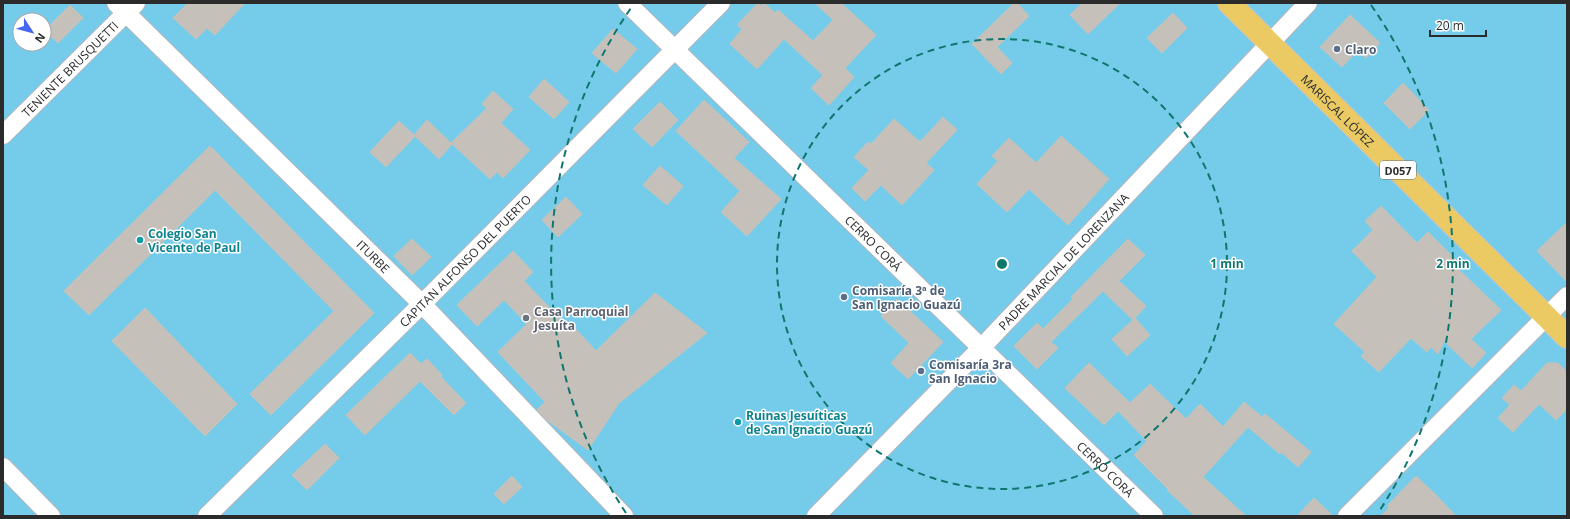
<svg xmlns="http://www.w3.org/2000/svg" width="1570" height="519" viewBox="0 0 1570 519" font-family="'Open Sans',sans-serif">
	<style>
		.water { fill: #75ccea; fill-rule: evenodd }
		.building { fill: #c5c0b9; stroke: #c8c2b7 }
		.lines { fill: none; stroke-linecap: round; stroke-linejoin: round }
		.street-casing { stroke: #b1b4be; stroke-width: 20 }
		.primary-casing { stroke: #c4c4c4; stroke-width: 24 }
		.street { stroke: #fff; stroke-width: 18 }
		.primary { stroke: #ebca64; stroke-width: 22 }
		.ring { fill: none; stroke: #0f766e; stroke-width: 2; stroke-dasharray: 7 5 }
		.service-dot { fill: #5c6f8a; stroke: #fff; stroke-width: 1.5 }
		.culture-dot { fill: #0f9aa8; stroke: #fff; stroke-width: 1.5 }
		.worship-dot { fill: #6b7280; stroke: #fff; stroke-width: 1.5 }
		.labels { text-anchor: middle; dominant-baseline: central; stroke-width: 3; stroke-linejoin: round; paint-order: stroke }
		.shield { fill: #fff; stroke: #6b6b6b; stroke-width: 1 }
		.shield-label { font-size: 11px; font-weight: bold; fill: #2b2b2b }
		.service-label { font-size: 12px; font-weight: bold; fill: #4e5e75; stroke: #fff; text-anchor: start }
		.street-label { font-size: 12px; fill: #2b2b2b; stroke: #fff }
		.culture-label { font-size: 12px; font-weight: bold; fill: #0d838f; stroke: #fff; text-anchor: start }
		.worship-label { font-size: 12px; font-weight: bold; fill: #5b616d; stroke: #fff; text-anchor: start }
		.centre { fill: #0f766e; stroke: #fff; stroke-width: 2 }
		.ring-label { font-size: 12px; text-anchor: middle; font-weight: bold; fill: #0f766e; stroke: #fff; stroke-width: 3; stroke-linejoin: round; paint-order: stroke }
	</style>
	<rect width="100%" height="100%" fill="#ece6de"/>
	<path class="water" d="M3,3H1567V516H3ZM20,20H44V44H20Z"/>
	<path class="building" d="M188,3H245L215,35L207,28L196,39L173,18Z
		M758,3L761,6L764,3L775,13L778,10L813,41L833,20L815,3H841L876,35L845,68L854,77L829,105L811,88L823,75L784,39L757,69L730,44L742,29L737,25Z
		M1014,3H1017L1029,16L997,47L1012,63L1001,74L972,44Z
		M1082,3H1120L1088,34L1070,15Z
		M70,5L83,18L58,43L45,30Z
		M1173,13L1187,28L1162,53L1147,38Z
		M1350,15L1380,43L1366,58L1358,50L1342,67L1320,47Z
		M613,29L637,49L616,73L592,53Z
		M544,79L569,102L554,119L529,97Z
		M1403,83L1429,110L1410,129L1384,103Z
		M493,91L513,109L501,123L530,150L503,178L497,172L490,179L451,143L487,108L482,104Z
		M704,100L749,142L734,158L781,199L747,236L721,212L740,191L676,131Z
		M660,102L678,120L652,147L633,129Z
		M943,117L957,130L926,163L934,170L902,205L881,185L865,201L852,188L869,170L854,157L868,142L871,144L894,119L920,142Z
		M427,120L452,144L439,159L415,136L386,167L370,152L399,121L414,135Z
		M1061,136L1109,179L1068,225L1029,189L1007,212L977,184L998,161L992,156L1009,138L1036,163Z
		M210,146L374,313L271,415L250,394L334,311L215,190L89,315L64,291Z
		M660,166L683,186L667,205L643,185Z
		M566,197L582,214L558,237L542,220Z
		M1381,206L1417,243L1428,232L1458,262L1454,265L1501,310L1471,339L1486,353L1472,368L1444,341L1438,354L1431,347L1427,352L1411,338L1379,372L1361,356L1365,352L1334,324L1377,277L1352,251L1373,230L1365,221Z
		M1567,222V282L1537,251Z
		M412,239L431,257L412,275L394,256Z
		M1128,239L1145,255L1119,281L1146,306L1134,319L1135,318L1150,335L1127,356L1112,339L1133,320L1103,291L1051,342L1058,348L1037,369L1014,346L1037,323L1043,329L1073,299L1071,297Z
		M513,251L533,272L524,281L568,327L571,324L596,351L655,293L707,333L619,403L588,450L547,420L537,410L545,402L498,352L527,324L504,300L477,326L457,305Z
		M897,299L943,342L908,379L891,363L909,343L881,316Z
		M145,308L237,404L205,436L112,341Z
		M410,353L421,364L427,359L442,375L441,377L466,403L454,415L420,381L365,435L346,415Z
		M1089,363L1130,403L1150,384L1186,419L1200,404L1223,427L1244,402L1262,417L1265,414L1311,452L1298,467L1281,452L1280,454L1248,427L1203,477L1246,516H1195L1167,490L1168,489L1134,455L1147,441L1118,411L1104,425L1065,388Z
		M1547,363H1558L1567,372V409L1556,420L1539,404L1513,432L1498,418L1510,405L1502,398L1514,385L1521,391Z
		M325,444L339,458L307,490L292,475Z
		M512,476L522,487L504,504L494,494Z
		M1416,476L1435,494L1456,516H1381L1389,508L1387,506Z
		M1314,498L1333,516H1297Z"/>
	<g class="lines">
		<defs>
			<g id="street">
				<path id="s1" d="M116,3L422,304L624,516"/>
				<path id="s2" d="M627,3L1154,516"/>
				<path id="s3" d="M3,135L136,3"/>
				<path d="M3,467L51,516"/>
				<path id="s4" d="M207,516L422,304L721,3"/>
				<path id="s5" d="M816,516L982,347L1308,3"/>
				<path d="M1347,516L1567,296"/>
			</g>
			<g id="primary">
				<path id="s6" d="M1229,3L1567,337"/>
			</g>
		</defs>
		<use href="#street" class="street-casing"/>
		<use href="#primary" class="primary-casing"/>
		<use href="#street" class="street"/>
		<use href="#primary" class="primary"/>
	</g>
	<g class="ring">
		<circle cx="1002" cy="264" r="225"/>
		<path d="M626 513A451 451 0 0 1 633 5M1371 5A451 451 0 0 1 1378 513"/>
	</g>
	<g class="service-dot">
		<circle cx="1337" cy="49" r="4"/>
		<circle cx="844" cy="297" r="4"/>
		<circle cx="921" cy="371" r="4"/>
	</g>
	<g class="culture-dot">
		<circle cx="140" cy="240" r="4"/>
		<circle cx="738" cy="422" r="4"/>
	</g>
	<circle class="worship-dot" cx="526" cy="318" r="4"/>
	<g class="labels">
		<rect class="shield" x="1380" y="161" width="36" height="18" rx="3"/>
		<g class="shield-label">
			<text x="1398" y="170">D057</text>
		</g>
		<g class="service-label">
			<text x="1345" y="49">Claro</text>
			<text x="852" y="290">Comisaría 3ª de<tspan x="852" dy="14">San Ignacio Guazú</tspan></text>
			<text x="929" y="364">Comisaría 3ra<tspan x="929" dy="14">San Ignacio</tspan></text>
		</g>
		<g class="street-label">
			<text stroke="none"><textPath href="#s3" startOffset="94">TENIENTE BRUSQUETTI</textPath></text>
			<text stroke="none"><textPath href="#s6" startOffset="153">MARISCAL LÓPEZ</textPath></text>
			<text stroke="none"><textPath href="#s2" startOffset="344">CERRO CORÁ</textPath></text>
			<text stroke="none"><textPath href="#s1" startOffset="361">ITURBE</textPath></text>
			<text stroke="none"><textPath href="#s4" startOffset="363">CAPITAN ALFONSO DEL PUERTO</textPath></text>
			<text stroke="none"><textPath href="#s5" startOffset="355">PADRE MARCIAL DE LORENZANA</textPath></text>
			<text stroke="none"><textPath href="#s2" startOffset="668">CERRO CORÁ</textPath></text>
		</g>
		<g class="culture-label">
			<text x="148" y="233">Colegio San<tspan x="148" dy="14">Vicente de Paul</tspan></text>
			<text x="746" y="415">Ruinas Jesuíticas<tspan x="746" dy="14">de San Ignacio Guazú</tspan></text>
		</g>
		<g class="worship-label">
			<text x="534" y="311">Casa Parroquial<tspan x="534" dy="14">Jesuíta</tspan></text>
		</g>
	</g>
	<circle cx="1002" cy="264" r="6" class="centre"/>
	<g class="ring-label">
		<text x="1227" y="268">1 min</text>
		<text x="1453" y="268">2 min</text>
	</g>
	<rect width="1570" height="519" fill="none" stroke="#2b2b2b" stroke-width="8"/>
	<g transform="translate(32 32) rotate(126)"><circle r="19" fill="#ffffff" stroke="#aaaaaa"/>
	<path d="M0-3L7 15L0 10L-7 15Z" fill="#4567f2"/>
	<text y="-6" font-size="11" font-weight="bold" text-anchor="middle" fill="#2b2b2b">N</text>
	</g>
	<path d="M1430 30v6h56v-6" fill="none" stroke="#2b2b2b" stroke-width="2"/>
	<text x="1436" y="30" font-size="12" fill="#2b2b2b" stroke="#ffffff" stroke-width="3" paint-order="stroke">20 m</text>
</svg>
